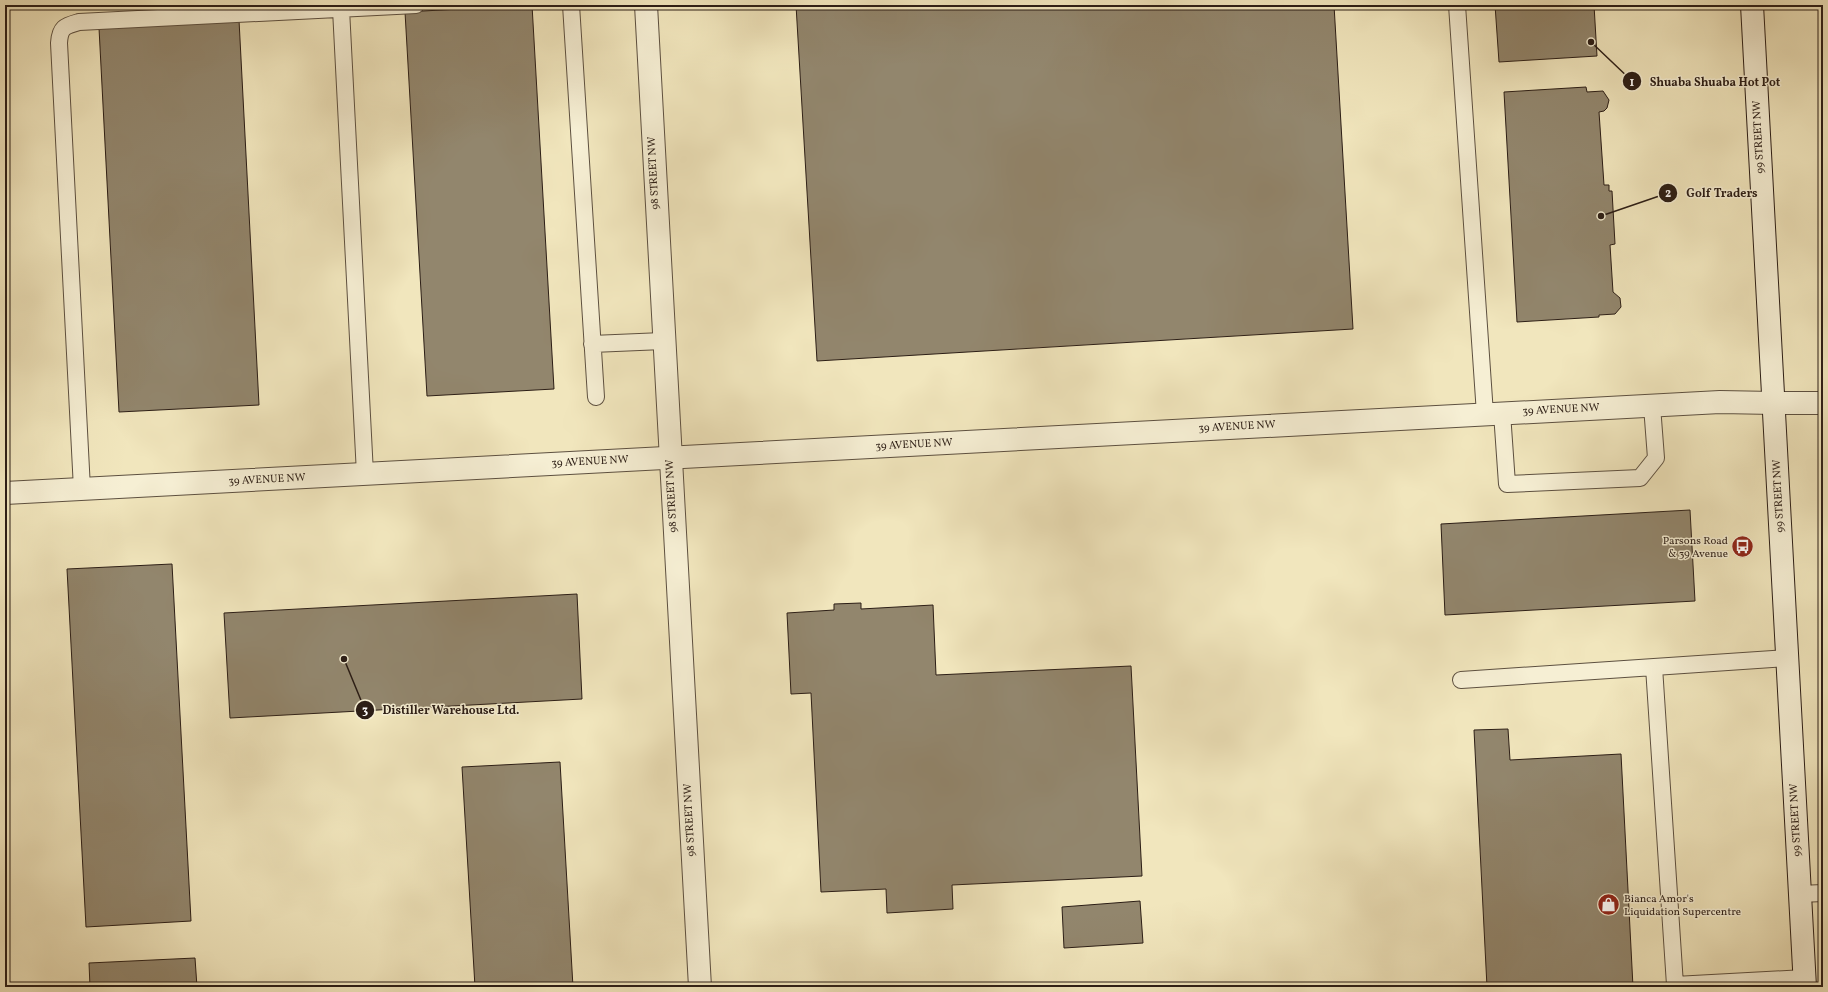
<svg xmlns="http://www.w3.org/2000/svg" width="1828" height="992" viewBox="0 0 1828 992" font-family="Vollkorn,serif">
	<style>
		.building { fill: #92866d; stroke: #2c1e16 }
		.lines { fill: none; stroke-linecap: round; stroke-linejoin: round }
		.service-casing { stroke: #5d5040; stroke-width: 18 }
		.minor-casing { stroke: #5d5040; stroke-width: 24 }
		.tertiary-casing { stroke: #5d5040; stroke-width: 24 }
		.secondary-casing { stroke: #2c1e16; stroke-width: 24 }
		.service { stroke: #f6efd4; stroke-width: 16 }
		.minor { stroke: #f6efd4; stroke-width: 22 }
		.tertiary { stroke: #f6efd4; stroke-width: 22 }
		.secondary { stroke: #f6efd4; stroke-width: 22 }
		.labels { text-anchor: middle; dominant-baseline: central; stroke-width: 3; stroke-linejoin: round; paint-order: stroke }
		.street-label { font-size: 11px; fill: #2c1e16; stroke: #f6efd4 }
		.poi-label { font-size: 11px; fill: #2c1e16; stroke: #f6efd4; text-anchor: end }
		.leader { fill: none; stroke: #2c1e16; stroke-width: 1.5 }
		.callout-dot { fill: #2c1e16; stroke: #f6efd4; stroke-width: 1.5 }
		.mark-label { font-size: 12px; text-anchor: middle; font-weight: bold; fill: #fff }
		.callout-label { font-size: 12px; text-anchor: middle; font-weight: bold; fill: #2c1e16; stroke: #f6efd4; stroke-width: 3; stroke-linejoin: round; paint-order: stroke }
	</style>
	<rect width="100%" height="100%" fill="#f1e6bd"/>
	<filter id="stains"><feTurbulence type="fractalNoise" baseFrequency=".005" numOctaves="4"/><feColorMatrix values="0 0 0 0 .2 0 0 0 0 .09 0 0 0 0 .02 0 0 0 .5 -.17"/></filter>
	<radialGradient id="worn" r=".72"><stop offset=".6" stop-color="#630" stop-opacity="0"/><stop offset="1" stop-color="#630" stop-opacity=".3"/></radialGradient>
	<path class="building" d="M24,5H75L24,8Z
		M532,5L554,389L427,396L405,12Z
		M796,5H1334L1353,329L817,361Z
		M1495,5H1594L1597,56L1499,62Z
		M239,20L259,405L119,412L99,28Z
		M1586,87L1587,92L1603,91L1609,100L1607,108L1604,111L1599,112L1604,185H1609V191H1612L1615,244L1610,245L1613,292L1620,298L1621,307L1615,314L1599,315V317L1517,322L1504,92Z
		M1690,510L1695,601L1445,615L1441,524Z
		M172,564L191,921L86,927L67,569Z
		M577,594L582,699L230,718L224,613Z
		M861,603V609L933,605L936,675L1131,666L1142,876L952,885L953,909L887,913L886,889L821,892L811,693L791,694L787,613L834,610V604Z
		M1508,729L1510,760L1621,754L1633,987H1487L1474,730Z
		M560,762L573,987H475L462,767Z
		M1140,901L1143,943L1064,948L1062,907Z
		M195,958L197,987H90L89,963Z"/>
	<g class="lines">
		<defs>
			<path id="service" d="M571,5L596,397
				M1457,5L1485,414
				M341,9L365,474
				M592,344L663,341
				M1502,413L1507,484L1640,478L1656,458L1652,406
				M82,489L59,43C60,27 65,26 79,22L416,5
				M1654,667L1788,658
				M1461,680L1654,667L1675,985L1805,978
				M1800,894L1823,893"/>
			<path id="minor" d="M646,5L700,987
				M1774,403H1823"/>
			<path id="tertiary" d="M5,493L1720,402L1774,403"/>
			<path id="secondary" d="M1752,5L1805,987"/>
		</defs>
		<use href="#service" class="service-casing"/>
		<use href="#minor" class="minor-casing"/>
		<use href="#tertiary" class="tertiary-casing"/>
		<use href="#secondary" class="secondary-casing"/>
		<use href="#service" class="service"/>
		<use href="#minor" class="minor"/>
		<use href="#tertiary" class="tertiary"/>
		<use href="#secondary" class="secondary"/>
	</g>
	<defs>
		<symbol id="bus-disc" viewBox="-11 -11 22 22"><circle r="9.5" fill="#8f2418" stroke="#f6efd4"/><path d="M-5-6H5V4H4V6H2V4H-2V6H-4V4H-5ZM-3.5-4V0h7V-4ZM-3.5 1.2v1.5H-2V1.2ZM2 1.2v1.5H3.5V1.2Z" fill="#fff"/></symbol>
		<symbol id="shop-disc" viewBox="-11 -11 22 22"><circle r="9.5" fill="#8f2418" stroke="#f6efd4"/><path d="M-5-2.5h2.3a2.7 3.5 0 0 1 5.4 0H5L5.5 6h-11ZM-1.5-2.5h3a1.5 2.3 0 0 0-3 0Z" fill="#fff"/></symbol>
	</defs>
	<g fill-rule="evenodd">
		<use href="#bus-disc" x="1730" y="534" width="25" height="25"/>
		<use href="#shop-disc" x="1596" y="892" width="25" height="25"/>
	</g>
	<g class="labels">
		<g class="street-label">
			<text transform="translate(1759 137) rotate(-93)">99 STREET NW</text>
			<text transform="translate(654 173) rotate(-93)">98 STREET NW</text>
			<text transform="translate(1561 410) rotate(-3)">39 AVENUE NW</text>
			<text transform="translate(1237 427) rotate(-3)">39 AVENUE NW</text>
			<text transform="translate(914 445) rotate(-3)">39 AVENUE NW</text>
			<text transform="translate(590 462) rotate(-3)">39 AVENUE NW</text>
			<text transform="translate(267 480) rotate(-3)">39 AVENUE NW</text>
			<text transform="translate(672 496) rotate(-93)">98 STREET NW</text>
			<text transform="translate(1779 496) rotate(-93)">99 STREET NW</text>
			<text transform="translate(690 820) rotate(-93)">98 STREET NW</text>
			<text transform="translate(1796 820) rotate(-93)">99 STREET NW</text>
		</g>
		<g class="poi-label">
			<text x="1728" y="541">Parsons Road<tspan x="1728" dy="13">&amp; 39 Avenue</tspan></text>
			<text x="1624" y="899" text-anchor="start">Bianca Amor's<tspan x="1624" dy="13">Liquidation Supercentre</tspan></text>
		</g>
	</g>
	<path class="leader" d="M1591 42L1632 81M1601 216L1668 193M344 659L365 710"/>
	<g class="callout-dot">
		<circle cx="1591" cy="42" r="4"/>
		<circle cx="1601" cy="216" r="4"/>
		<circle cx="344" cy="659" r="4"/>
		<circle cx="1632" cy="81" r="10"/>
		<circle cx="1668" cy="193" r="10"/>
		<circle cx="365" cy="710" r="10"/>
	</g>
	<g class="mark-label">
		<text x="1632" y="86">1</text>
		<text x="1668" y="197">2</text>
		<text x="365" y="714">3</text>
	</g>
	<g class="callout-label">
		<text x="1715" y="86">Shuaba Shuaba Hot Pot</text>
		<text x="1722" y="197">Golf Traders</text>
		<text x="451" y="714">Distiller Warehouse Ltd.</text>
	</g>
	<rect width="1828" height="992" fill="none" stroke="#f1e6bd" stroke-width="20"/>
	<rect x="6" y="6" width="1816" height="980" fill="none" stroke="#2c1e16" stroke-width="2"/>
	<rect x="10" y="10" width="1808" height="972" fill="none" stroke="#2c1e16"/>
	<rect width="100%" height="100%" filter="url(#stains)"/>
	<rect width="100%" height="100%" fill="url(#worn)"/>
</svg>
